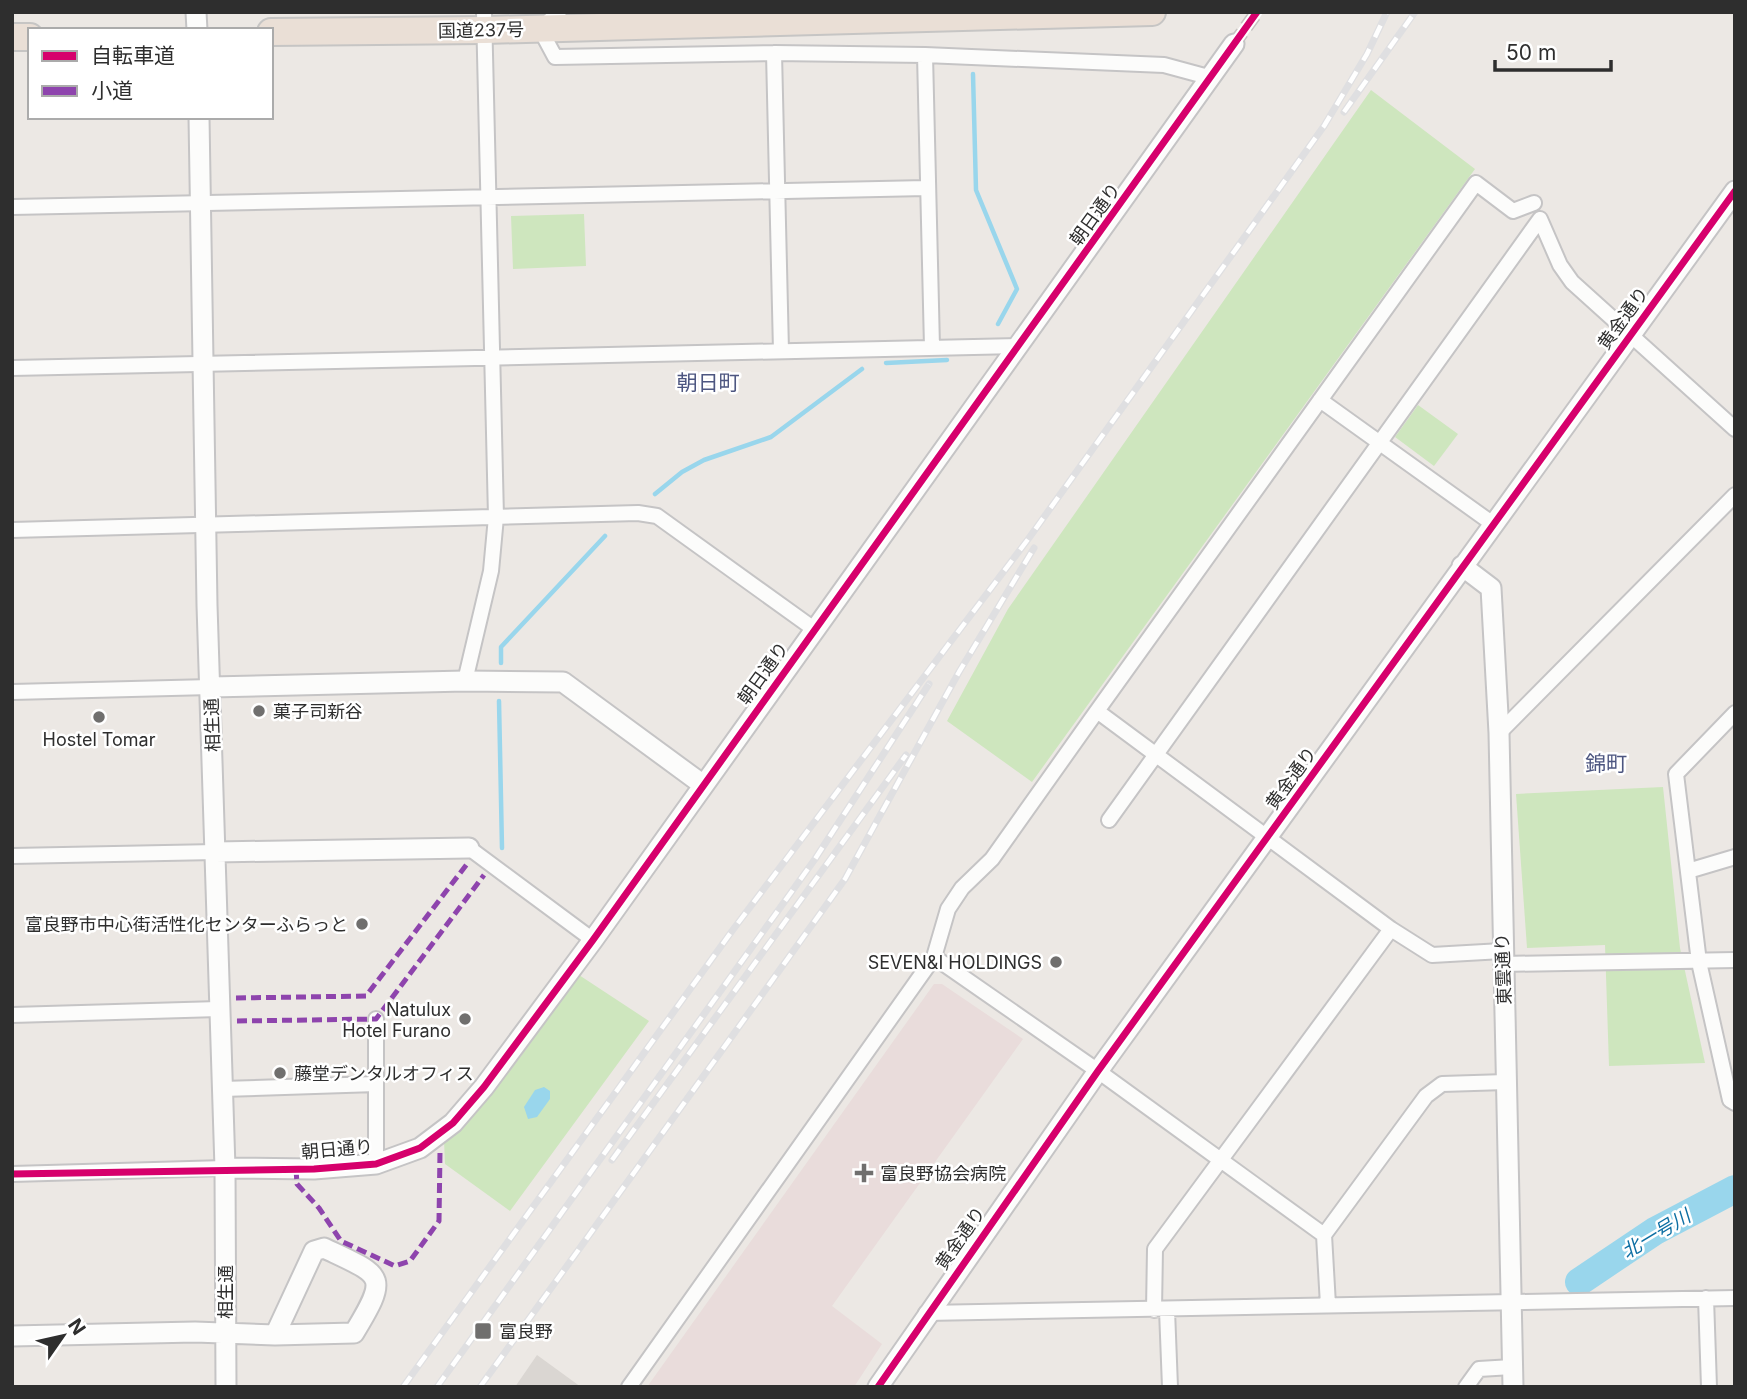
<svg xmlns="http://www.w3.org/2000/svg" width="1747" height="1399" viewBox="0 0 1747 1399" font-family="Inter,'Noto Sans JP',sans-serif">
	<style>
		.medical { fill: #e9dcdb }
		.green { fill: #cee6be }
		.plaza { fill: #dad6d2 }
		.water { fill: #99d6ec }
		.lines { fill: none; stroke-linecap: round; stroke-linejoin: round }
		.stream { stroke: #99d6ec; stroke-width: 4.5 }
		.river { stroke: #99d6ec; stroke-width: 28 }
		.street-tunnel { stroke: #c6c3c0; stroke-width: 14; stroke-dasharray: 14 7; stroke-linecap: butt }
		.street-casing { stroke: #c5c4c5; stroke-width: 18 }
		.secondary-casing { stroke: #c5c4c5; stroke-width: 23 }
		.highway-casing { stroke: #c6c5c4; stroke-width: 30 }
		.street { stroke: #fcfcfb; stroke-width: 14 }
		.secondary { stroke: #fcfcfb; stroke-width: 19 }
		.highway { stroke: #eadfd6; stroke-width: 26 }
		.rail-casing { stroke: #dfdfe1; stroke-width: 7 }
		.rail { stroke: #fff; stroke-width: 4.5; stroke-dasharray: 13; stroke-linecap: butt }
		.quiet { stroke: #8e44ad; stroke-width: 5; stroke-dasharray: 10 5; stroke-linecap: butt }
		.cycleway-casing { stroke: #fff; stroke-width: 11 }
		.cycleway { stroke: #d6006c; stroke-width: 7 }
		.poi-dot { fill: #706f6e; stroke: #fff; stroke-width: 2.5 }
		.labels { text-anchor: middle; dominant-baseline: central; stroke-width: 5; stroke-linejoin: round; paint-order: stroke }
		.street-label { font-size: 18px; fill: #2e2e2e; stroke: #fff }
		.poi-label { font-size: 18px; fill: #2e2e2e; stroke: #fff; text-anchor: start }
		.water-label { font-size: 19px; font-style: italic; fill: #0d6fa3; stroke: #fff }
		.quarter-label { font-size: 21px; fill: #4d5680; stroke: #fff }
	</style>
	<rect width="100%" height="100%" fill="#ece8e4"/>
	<path class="medical" d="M934,984H942L1023,1039L832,1306L882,1344L854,1387H647Z"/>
	<path class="green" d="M1371,90L1475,169L1032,782L947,721L1008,609Z
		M584,214L586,266L513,269L511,216Z
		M1418,405L1458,434L1434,466L1395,437Z
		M1663,787L1680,948L1705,1063L1609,1066L1605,945L1527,948L1516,794Z
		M579,975L649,1021L510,1211L445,1164L444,1141C499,1095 537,1032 579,975Z"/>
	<path class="plaza" d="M537,1355L581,1387H515Z"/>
	<path class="water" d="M544,1087L550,1091V1099L537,1117L528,1119L524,1107L535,1090Z"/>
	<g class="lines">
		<path class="stream" d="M973,74L976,190L1017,289L998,324
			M886,363L947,360
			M655,494L682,472L704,460L771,437L862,369
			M501,663V647L605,536
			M499,701L502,848"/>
		<path class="river" d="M1579,1282L1655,1231L1735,1189"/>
		<path class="street-tunnel" d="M1234,44L1257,12"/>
		<defs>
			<path id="street" d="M559,12L540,29L555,57L774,53L925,55L1164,65L1212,78
				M774,53L781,351
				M925,55L932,347
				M12,207L926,188
				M12,368L1020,346
				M1320,400L1493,524
				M12,530L638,513L657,516L814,629
				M465,681L491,571L496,517L484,12
				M12,692L211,687
				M1097,711L1476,183L1513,211L1534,203
				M1735,713L1676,774L1699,962L1730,1100L1735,1103
				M1499,733L1735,495
				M1109,820L1540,219L1560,265L1572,282L1735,429
				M469,848L593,940
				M12,856L216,852
				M1688,871L1735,857
				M934,957L1098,1071L1324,1235
				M1503,964L1735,960
				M12,1015L219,1009
				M222,1089L376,1084
				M376,1164V1019
				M12,1174L225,1168
				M1706,1298L1709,1387
				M1328,1305L1324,1235L1426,1096L1442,1084L1506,1082
				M1154,1310L1155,1249L1391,929
				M1167,1310L1170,1387
				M926,1313L1735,1298
				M629,1387L934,957L948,909L962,888L992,859L1097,711L1391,929L1432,955L1502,951
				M1466,1387L1479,1369L1512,1367"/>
			<path id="secondary" d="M196,12L197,30
				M199,117L207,605L225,1168L226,1387
				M1462,566L1491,588L1499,733L1513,1387
				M211,687L465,681L563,682L702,784
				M216,852L469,848
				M225,1168L314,1169L376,1164L420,1148L453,1123L484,1087L593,940L1234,44
				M12,1336L195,1332L275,1335L354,1333C390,1274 383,1276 324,1248L314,1251L275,1335
				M878,1387L1098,1071L1735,191"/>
			<path id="highway" d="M271,32L485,30L1152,12
				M12,37H30"/>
		</defs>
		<use href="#street" class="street-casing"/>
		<use href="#secondary" class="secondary-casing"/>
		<use href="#highway" class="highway-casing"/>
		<use href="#street" class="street"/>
		<use href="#secondary" class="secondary"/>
		<use href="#highway" class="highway"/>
		<defs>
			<path id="rail" d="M1344,112L1415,12
				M612,1160L906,755
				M403,1387L732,931L1029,538L1324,126L1367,54L1387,12
				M437,1387L815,859L929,684
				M480,1387L845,879L959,672L1034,548"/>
		</defs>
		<use href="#rail" class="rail-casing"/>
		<use href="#rail" class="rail"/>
		<path class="quiet" d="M236,998L366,996L467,864
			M237,1021L376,1019L484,875
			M296,1169L297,1184L319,1208L341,1241L395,1266L410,1261L439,1221L440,1152"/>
		<defs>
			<path id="cycleway" d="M12,1174L314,1169L376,1164L420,1148L453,1123L484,1087L593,940L1257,12
				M878,1387L1098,1071L1735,191"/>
		</defs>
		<use href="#cycleway" class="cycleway-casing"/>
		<use href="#cycleway" class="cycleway"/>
	</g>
	<g class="poi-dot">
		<circle cx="259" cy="711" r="7"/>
		<circle cx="99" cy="717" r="7"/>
		<circle cx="362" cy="924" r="7"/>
		<circle cx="1056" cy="962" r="7"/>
		<circle cx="465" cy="1019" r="7"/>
		<circle cx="280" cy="1073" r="7"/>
		<path d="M860.5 1162.5h7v7h7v7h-7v7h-7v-7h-7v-7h7z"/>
		<rect x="474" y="1322" width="18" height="18" rx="3.5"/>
	</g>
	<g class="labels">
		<g class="street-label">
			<text transform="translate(481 30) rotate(-1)">国道237号</text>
			<text transform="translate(1095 214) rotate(-54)">朝日通り</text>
			<text transform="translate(1623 318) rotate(-54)">黄金通り</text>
			<text transform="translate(763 673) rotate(-54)">朝日通り</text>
			<text transform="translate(212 725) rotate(-92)">相生通</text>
			<text transform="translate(1291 778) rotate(-54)">黄金通り</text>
			<text transform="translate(1503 969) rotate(-92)">東雲通り</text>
			<text transform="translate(337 1149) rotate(-5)">朝日通り</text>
			<text transform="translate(960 1238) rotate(-55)">黄金通り</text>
			<text transform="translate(225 1292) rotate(-90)">相生通</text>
		</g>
		<g class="poi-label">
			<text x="273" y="711">菓子司新谷</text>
			<text x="99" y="739" text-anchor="middle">Hostel Tomar</text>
			<text x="348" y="924" text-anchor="end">富良野市中心街活性化センターふらっと</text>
			<text x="1042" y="962" text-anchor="end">SEVEN&amp;I HOLDINGS</text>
			<text x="451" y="1009" text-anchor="end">Natulux<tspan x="451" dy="21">Hotel Furano</tspan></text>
			<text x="294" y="1073">藤堂デンタルオフィス</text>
			<text x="880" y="1173">富良野協会病院</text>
			<text x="499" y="1331">富良野</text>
		</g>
		<g class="water-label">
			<text transform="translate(1656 1234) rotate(-31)">北一号川</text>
		</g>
		<g class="quarter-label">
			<text x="708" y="382">朝日町</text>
			<text x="1606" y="763">錦町</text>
		</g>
	</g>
	<rect width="1747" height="1399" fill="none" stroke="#2e2e2e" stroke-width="28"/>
	<rect x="28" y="28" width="245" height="91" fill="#ffffff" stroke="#ababab" stroke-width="2"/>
	<rect x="42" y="51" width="35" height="10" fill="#d6006c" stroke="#ababab" stroke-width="2"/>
	<text x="91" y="63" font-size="21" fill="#2e2e2e">自転車道</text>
	<rect x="42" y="86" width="35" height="10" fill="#8e44ad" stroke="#ababab" stroke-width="2"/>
	<text x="91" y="98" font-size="21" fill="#2e2e2e">小道</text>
	<g transform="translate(63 1336) rotate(56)" stroke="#ffffff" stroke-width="5" paint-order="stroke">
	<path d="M0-5L12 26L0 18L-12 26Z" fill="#2e2e2e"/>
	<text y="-10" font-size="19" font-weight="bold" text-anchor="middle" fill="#2e2e2e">N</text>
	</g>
	<path d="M1495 60v10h116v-10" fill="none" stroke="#2e2e2e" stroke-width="3.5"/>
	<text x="1506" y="60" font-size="21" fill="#2e2e2e" stroke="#ffffff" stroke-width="5" paint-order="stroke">50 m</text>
</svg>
